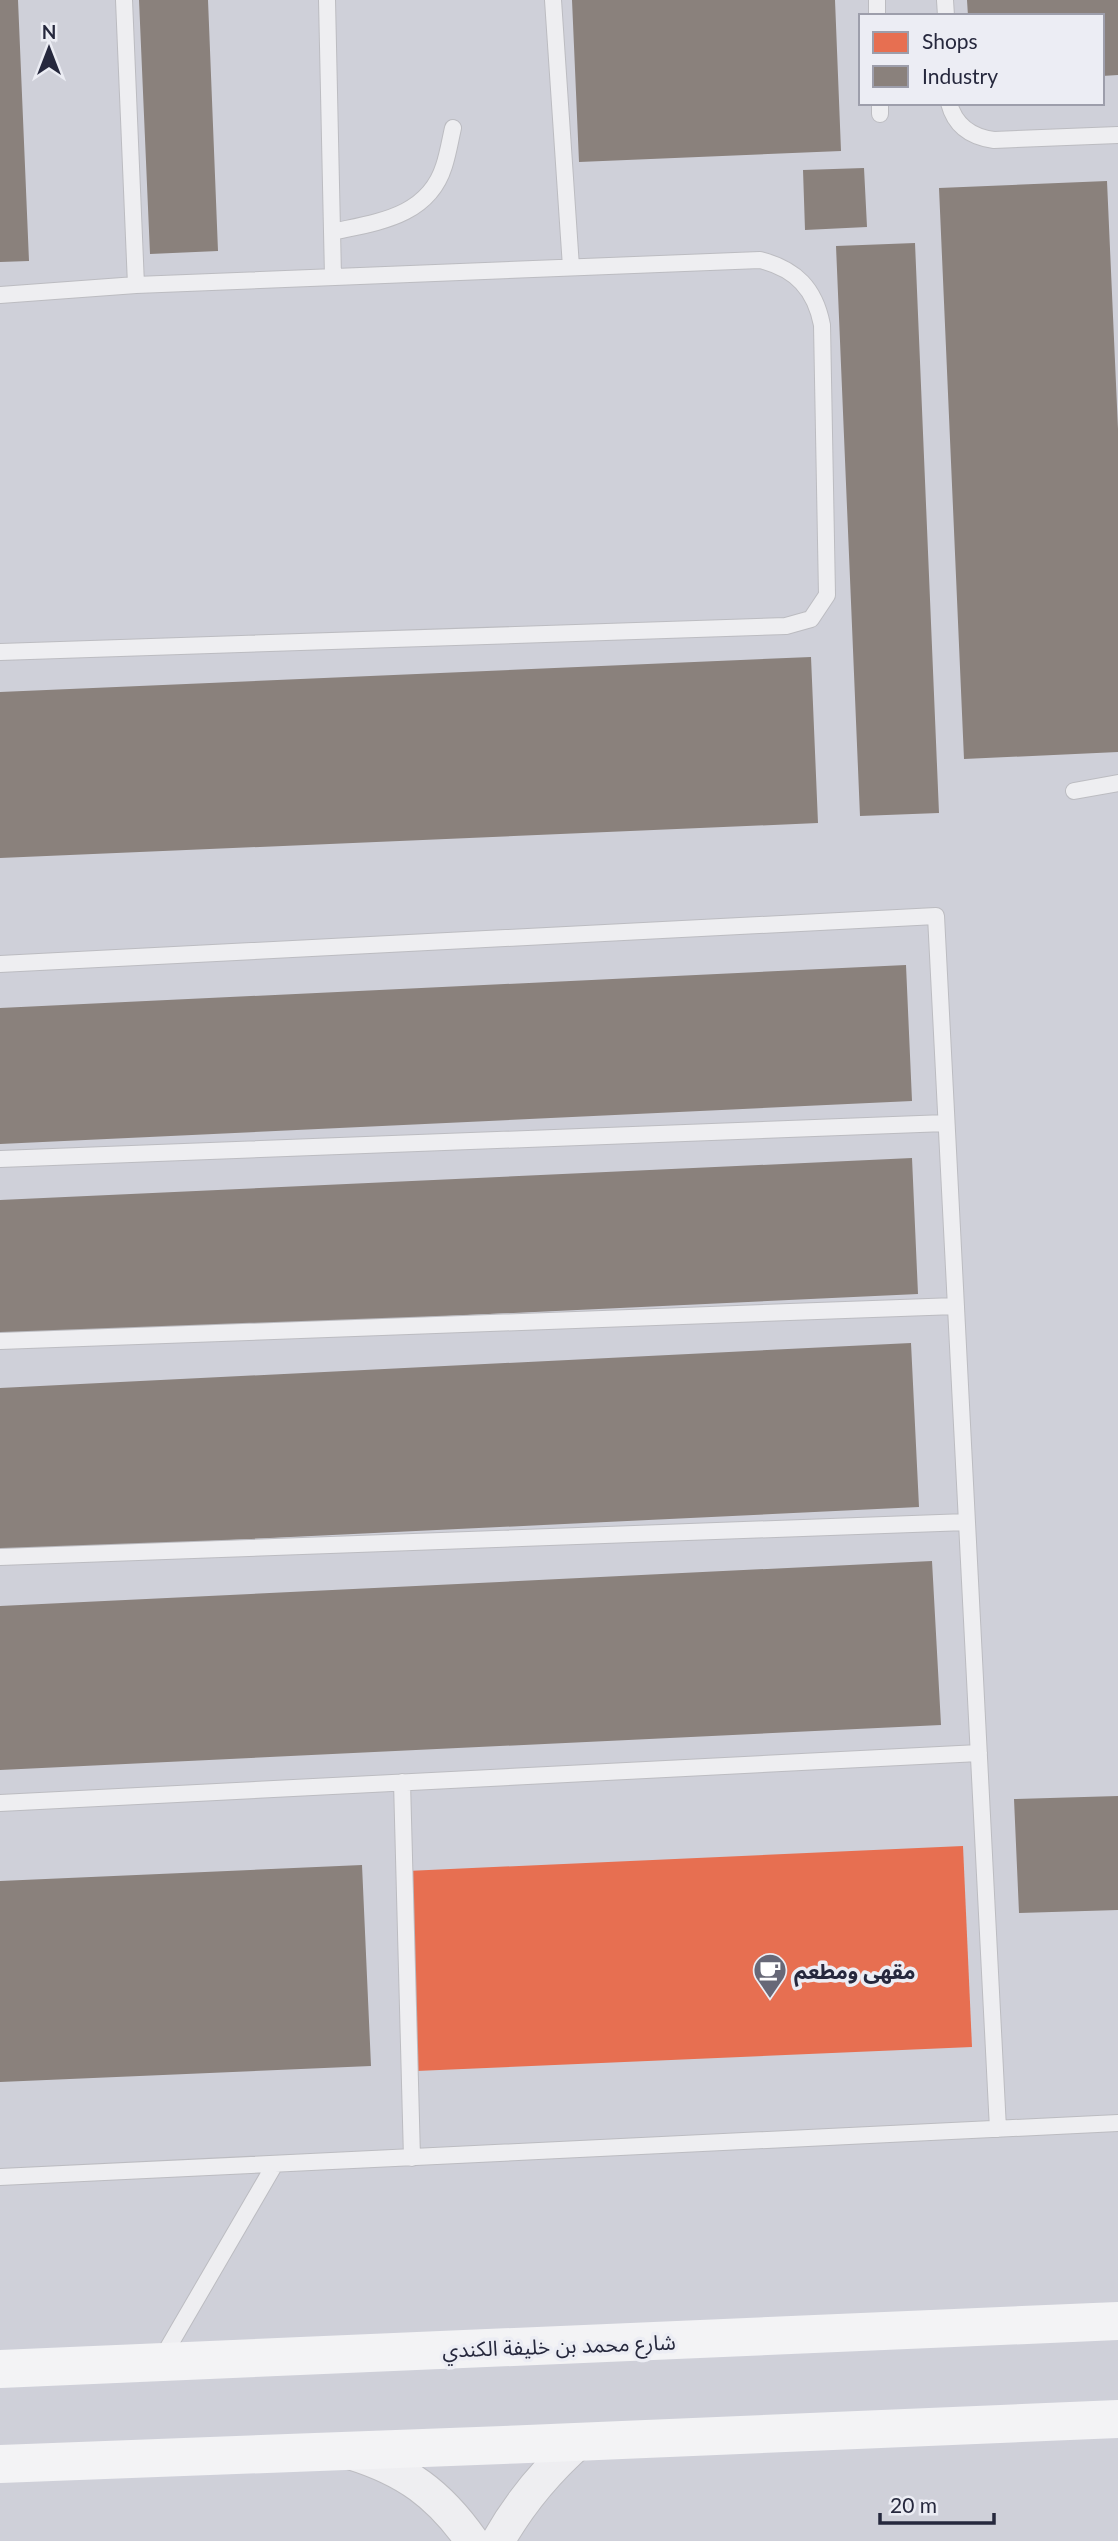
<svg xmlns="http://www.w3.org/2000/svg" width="1118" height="2541" viewBox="0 0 1118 2541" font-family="Lato,'Noto Sans Arabic',sans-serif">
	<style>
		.built { fill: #cfd0d9; fill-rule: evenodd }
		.shops { fill: #e76f51 }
		.industry { fill: #8a817c }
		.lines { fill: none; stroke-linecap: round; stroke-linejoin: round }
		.service-casing { stroke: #bcbcc1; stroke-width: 18 }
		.minor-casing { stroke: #bcbcc1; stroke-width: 35 }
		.service { stroke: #eeeef1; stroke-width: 16 }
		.minor { stroke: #eeeef1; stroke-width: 33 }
		.secondary { stroke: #f3f3f5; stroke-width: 38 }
		.labels { text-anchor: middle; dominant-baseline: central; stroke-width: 7; stroke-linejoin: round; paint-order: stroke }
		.poi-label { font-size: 21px; font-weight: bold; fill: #26283d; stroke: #ecedf4; text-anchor: start }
		.street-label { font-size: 21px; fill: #26283d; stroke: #ecedf4 }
	</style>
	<rect width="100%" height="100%" fill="#dfdfe4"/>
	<path class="built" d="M0,0H1118V2541H0ZM861,16H1102V103H861Z"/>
	<path class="shops" d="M963,1846L972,2047L416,2071L407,1871Z"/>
	<path class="industry" d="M0,0H18L29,261L0,262Z
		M139,0H208L218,251L150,254Z
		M572,0H835L841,151L579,162Z
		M967,0H1118V75L1102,76V16H968Z
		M864,168L867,227L805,230L803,170Z
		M1107,181L1118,429V752L964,759L939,188Z
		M915,243L939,813L860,816L836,246Z
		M811,657L818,823L0,858V692Z
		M906,965L912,1101L0,1144V1008Z
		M912,1158L918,1294L0,1337V1200Z
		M911,1343L919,1507L0,1551V1388Z
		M932,1561L941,1725L0,1770V1606Z
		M1118,1796V1910L1019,1913L1014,1799Z
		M362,1865L371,2066L0,2082V1881Z"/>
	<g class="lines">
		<defs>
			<path id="service" d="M124,0L136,285
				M327,0L333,277
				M553,0L571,267
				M877,0V16
				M945,0L946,16
				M880,103V114
				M949,103C955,126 971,137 994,140L1118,135
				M332,232C377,222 428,217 444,166C448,154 450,141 453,128
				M0,295L136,285L760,260C796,269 815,289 822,325L827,595L811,619L786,626L0,652
				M1074,791L1118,783
				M0,964L936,916L998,2129
				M0,1159L946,1123
				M0,1341L956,1306
				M0,1557L967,1522
				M402,1782L412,2158
				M0,1803L979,1753
				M0,2177L1118,2123
				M162,2358L275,2164"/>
			<path id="minor" d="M351,2453C406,2470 439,2494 472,2541
				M498,2541C520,2502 547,2470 580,2441"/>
		</defs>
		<use href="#service" class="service-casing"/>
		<use href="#minor" class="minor-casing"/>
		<use href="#service" class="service"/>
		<use href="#minor" class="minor"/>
		<path class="secondary" d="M0,2369L1118,2321
			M0,2464C373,2452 745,2434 1118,2419"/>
	</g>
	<defs>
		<symbol id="cafe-pin" viewBox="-11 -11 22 30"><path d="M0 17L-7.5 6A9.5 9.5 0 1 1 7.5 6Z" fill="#676877" stroke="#ecedf4"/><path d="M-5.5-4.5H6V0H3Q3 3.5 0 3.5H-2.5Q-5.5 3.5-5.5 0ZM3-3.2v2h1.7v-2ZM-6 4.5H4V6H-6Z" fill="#fff"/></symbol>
	</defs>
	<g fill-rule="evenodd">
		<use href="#cafe-pin" x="751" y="1951" width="38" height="52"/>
	</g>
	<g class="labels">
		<g class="poi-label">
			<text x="794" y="1970">مقهى ومطعم</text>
		</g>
		<g class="street-label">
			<text transform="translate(559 2345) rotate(-2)">شارع محمد بن خليفة الكندي</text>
		</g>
	</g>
	<rect x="859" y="14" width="245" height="91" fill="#ecedf4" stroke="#9d9eab" stroke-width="2"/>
	<rect x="873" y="32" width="35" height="21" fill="#e76f51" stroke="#9d9eab" stroke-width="2"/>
	<text x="922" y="49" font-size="21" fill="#26283d">Shops</text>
	<rect x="873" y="66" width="35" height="21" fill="#8a817c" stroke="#9d9eab" stroke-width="2"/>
	<text x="922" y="84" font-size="21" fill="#26283d">Industry</text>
	<g transform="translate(49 49)" stroke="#ecedf4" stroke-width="5" paint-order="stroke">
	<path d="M0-5L12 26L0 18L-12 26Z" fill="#26283d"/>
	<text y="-10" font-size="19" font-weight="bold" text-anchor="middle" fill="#26283d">N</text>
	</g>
	<path d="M880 2513v10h114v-10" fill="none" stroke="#26283d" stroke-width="3.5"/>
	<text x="890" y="2513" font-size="21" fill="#26283d" stroke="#ecedf4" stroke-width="5" paint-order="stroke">20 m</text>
</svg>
